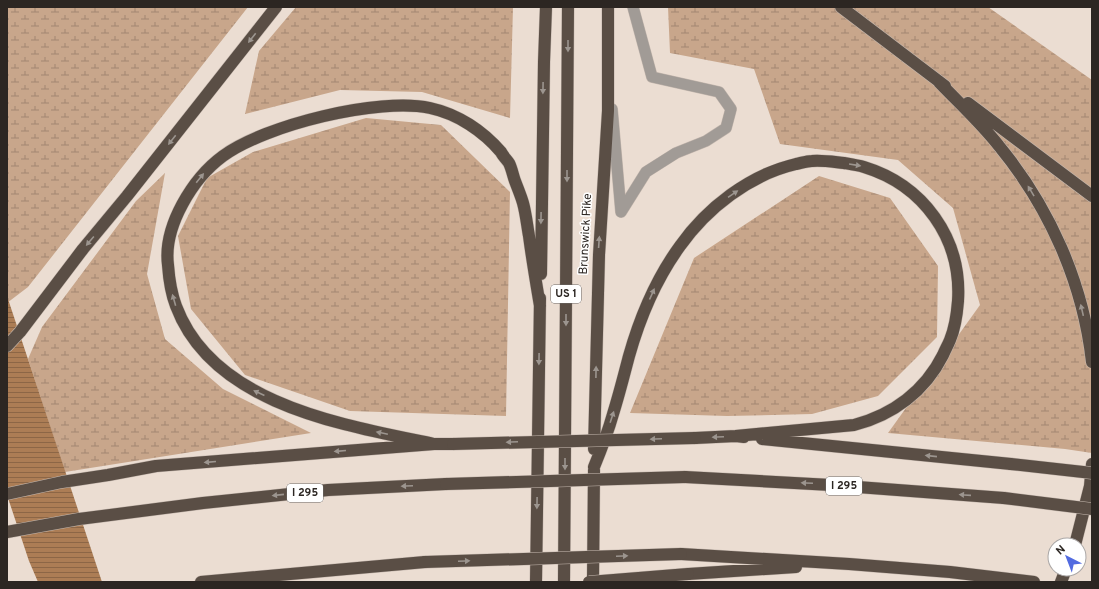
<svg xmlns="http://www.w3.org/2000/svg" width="1099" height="589" viewBox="0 0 1099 589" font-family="Overpass,sans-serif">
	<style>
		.wetland { fill: url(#wetland-marsh) }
		.water { fill: url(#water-rules) }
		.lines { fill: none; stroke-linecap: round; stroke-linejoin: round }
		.lane-casing { stroke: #c5b8af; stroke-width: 12 }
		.highway-casing { stroke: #c5b8af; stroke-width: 13 }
		.lane { stroke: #a19b96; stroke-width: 11 }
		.highway { stroke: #5a4e45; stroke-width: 12 }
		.highway-bridge-casing { stroke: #c5b8af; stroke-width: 13; stroke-linecap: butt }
		.highway-bridge { stroke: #5a4e45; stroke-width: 12 }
		.oneway { fill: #9c958f }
		.labels { text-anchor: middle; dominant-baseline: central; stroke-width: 3; stroke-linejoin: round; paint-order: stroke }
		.shield { fill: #fff; stroke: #6b6764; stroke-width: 1 }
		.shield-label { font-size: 11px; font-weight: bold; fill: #2c2622 }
		.street-label { font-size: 12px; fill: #2c2622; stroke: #fff }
	</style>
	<defs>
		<pattern id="wetland-marsh" width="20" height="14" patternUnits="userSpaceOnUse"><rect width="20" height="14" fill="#c8a68b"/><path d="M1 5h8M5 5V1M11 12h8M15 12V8" fill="none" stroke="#a38771"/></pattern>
		<pattern id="water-rules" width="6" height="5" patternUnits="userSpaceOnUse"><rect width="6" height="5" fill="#ac7d55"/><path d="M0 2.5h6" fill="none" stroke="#8c6646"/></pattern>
	</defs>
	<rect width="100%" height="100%" fill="#ebddd2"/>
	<path class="wetland" d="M7,7H248L28,287L7,303Z
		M296,7H513L510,118L422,92L340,90L245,114L259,51Z
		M668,7H988L1092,80V453L1065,449L888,433L980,305L953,208L898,160L780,144L754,69L670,53Z
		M366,118L441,125L510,192L506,416L350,411L245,375L191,309L178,236L207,178L253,152Z
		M165,173L147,274L165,339L223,389L311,433L65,472L28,359L42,327L136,201Z
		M819,176L890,198L938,266L937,337L878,396L812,414L727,416L630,413L694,258Z"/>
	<path class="water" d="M7,296L102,582H38L29,561L7,495Z"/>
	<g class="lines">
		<defs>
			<path id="lane" d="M612,109L621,212L646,172L676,153L706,141L726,128L731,109L719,92L652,77L633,7"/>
			<path id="highway" d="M841,7L945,86
				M939,82C959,103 981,123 999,146C1050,208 1083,283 1092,362
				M968,103L1092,196
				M541,274L544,62L546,7
				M7,346L20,332L83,249L127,196L276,7
				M695,438L736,436L744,437
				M762,439L1011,464
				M434,444C344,425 213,405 176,306C171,293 169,279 168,265C163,226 193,178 223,156C265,125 379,97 430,108C458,114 483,131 501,152C503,156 507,160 509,163C512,169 513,176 515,181C518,189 521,196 523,203C526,214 527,225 529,236C532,259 536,282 540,306
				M594,449L599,255L608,111V7
				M594,467C601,450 608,432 613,414C619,395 624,375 629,356C640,317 656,279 680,246C707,208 749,175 796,164C801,163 807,161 812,161C822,160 834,162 844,163C850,164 857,165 864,167C923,185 962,238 958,301C957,314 955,328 950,340C948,345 945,350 943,355C925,391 893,415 854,425L736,436
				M685,477L831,485L1004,498
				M7,494L62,482L108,475L156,466L434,444H453
				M7,532L79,519L203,503L328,490L446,484
				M1075,545L1090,486L1092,464
				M681,554L849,564L950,572L1034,582
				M688,574L796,567
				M201,582L425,562
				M536,582L540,298
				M564,582L568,7
				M593,582L594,470
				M1061,582L1066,569"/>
		</defs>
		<use href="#lane" class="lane-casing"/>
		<use href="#highway" class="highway-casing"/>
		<use href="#lane" class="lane"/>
		<use href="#highway" class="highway"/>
		<defs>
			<path id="highway-bridge" d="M453,444L695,438
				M1011,464L1092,473
				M446,484L685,477
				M1004,498L1092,509
				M425,562L681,554
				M589,582L688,574"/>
		</defs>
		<use href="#highway-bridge" class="highway-bridge-casing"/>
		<use href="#highway-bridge" class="highway-bridge"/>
	</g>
	<defs><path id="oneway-solid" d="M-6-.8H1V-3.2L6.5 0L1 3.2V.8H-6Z"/></defs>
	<g class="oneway">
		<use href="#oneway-solid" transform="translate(252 38) rotate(128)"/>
		<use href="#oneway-solid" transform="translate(568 46) rotate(90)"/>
		<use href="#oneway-solid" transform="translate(543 88) rotate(91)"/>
		<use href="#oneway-solid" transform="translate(172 140) rotate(128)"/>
		<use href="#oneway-solid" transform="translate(855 165) rotate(9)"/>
		<use href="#oneway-solid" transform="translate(567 176) rotate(90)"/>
		<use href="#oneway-solid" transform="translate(200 178) rotate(-51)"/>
		<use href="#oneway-solid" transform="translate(1031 191) rotate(-121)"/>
		<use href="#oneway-solid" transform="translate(733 194) rotate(-34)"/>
		<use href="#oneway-solid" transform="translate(541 218) rotate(91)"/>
		<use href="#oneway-solid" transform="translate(90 241) rotate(130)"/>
		<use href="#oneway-solid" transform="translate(599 242) rotate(-86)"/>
		<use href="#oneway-solid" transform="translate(652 294) rotate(-66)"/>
		<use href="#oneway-solid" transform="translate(174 300) rotate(-106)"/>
		<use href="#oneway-solid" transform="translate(1082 310) rotate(-103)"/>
		<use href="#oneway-solid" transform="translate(566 320) rotate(90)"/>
		<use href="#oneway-solid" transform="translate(539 359) rotate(91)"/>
		<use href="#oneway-solid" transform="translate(596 372) rotate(-89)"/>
		<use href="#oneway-solid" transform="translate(259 393) rotate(-155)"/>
		<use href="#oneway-solid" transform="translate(612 417) rotate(-72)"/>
		<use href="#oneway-solid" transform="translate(382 433) rotate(-168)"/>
		<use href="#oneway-solid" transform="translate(718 437) rotate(178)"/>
		<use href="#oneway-solid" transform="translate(656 439) rotate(178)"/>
		<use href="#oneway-solid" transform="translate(512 442) rotate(178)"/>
		<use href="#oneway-solid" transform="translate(340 451) rotate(175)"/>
		<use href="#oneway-solid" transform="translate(931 456) rotate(-174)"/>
		<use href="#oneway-solid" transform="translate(210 462) rotate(175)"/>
		<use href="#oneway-solid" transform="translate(565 464) rotate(90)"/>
		<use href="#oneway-solid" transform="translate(807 483) rotate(-177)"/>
		<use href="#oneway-solid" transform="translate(407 486) rotate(177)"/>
		<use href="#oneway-solid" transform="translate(278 495) rotate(174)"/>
		<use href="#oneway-solid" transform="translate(965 495) rotate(-176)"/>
		<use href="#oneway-solid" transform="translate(537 503) rotate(91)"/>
		<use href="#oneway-solid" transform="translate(622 556) rotate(-2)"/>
		<use href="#oneway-solid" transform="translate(464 561) rotate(-2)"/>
	</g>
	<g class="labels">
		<g class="shield">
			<rect x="551" y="285" width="30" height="18" rx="3"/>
			<rect x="826" y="477" width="36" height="18" rx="3"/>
			<rect x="287" y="484" width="36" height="18" rx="3"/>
		</g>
		<g class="shield-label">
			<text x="566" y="294">US 1</text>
			<text x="844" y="486">I 295</text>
			<text x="305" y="493">I 295</text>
		</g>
		<g class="street-label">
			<text transform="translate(586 234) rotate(-87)">Brunswick Pike</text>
		</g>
	</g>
	<rect width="1099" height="589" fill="none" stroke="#2c2622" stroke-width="16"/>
	<g transform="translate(1067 557) rotate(318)"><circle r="19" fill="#ffffff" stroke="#aba8a7"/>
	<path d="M0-3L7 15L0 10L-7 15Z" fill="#526be0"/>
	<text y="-6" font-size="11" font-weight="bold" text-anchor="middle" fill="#2c2622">N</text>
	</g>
</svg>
